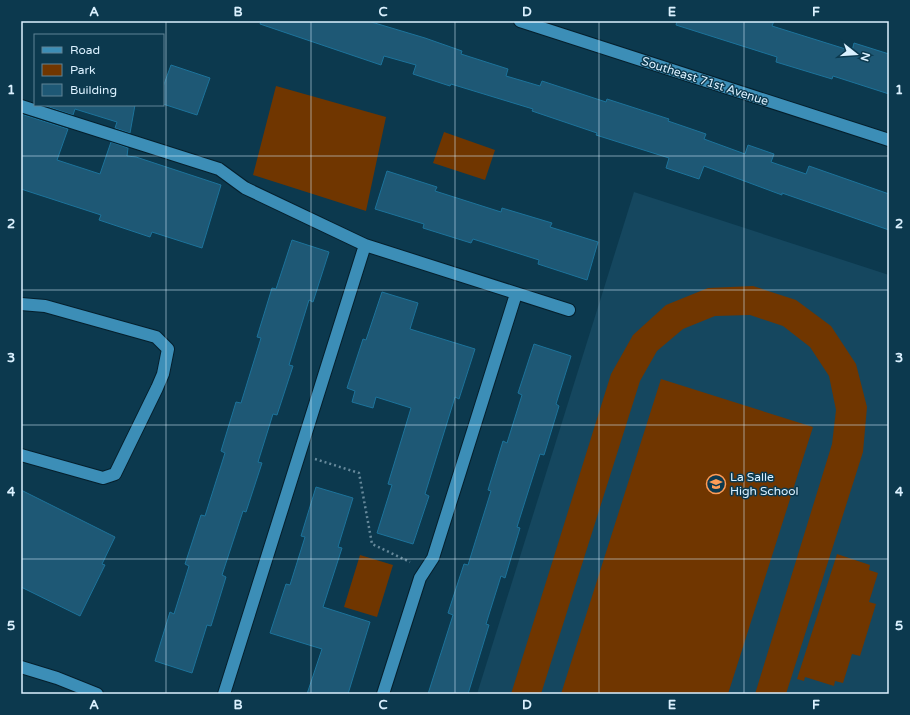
<svg xmlns="http://www.w3.org/2000/svg" width="910" height="715" viewBox="0 0 910 715" font-family="'Varela Round',sans-serif">
	<style>
		.built { fill: #15475f }
		.green { fill: #703600 }
		.building { fill: #1e5875; stroke: #1c739b }
		.lines { fill: none; stroke-linecap: round; stroke-linejoin: round }
		.minor-casing { stroke: #051f2c; stroke-width: 14 }
		.path { stroke: #66899b; stroke-width: 2.5; stroke-dasharray: 2 3; stroke-linecap: butt }
		.minor { stroke: #3c8eb7; stroke-width: 12 }
		.grid { fill: none; stroke: #dbf1ff; stroke-width: 1; stroke-opacity: 0.55 }
		.labels { text-anchor: middle; dominant-baseline: central; stroke-width: 3; stroke-linejoin: round; paint-order: stroke }
		.street-label { font-size: 12px; fill: #dbf1ff; stroke: #0c394e }
		.poi-label { font-size: 12px; fill: #dbf1ff; stroke: #0c394e; text-anchor: start }
		.neatline { fill: none; stroke: #dbf1ff; stroke-width: 1.5 }
		.grid-label { font-size: 13px; text-anchor: middle; font-weight: bold; fill: #dbf1ff }
	</style>
	<rect width="100%" height="100%" fill="#0c394e"/>
	<path class="built" d="M634,192L889,275V694H477Z"/>
	<path class="green" d="M276,86L386,117L366,211L253,175Z
		M444,132L495,150L485,180L433,163Z
		M753,286L796,300L831,326L856,364L867,407L863,452L786,694H755L832,444L836,410L829,376L810,347L783,326L750,315L715,316L683,329L657,351L640,381L541,694H511L611,374L633,335L666,305L708,288Z
		M661,379L813,427L728,694H561Z
		M837,554L870,565L869,570L878,573L869,602L876,604L860,656L852,654L843,683L835,681L834,686L805,677L804,681L797,679Z
		M360,555L393,565L377,617L344,607Z"/>
	<path class="building" d="M261,21H368L425,38L462,51L461,54L508,69L506,76L540,86L542,81L606,102L607,99L669,119L668,121L706,134L704,139L745,154L748,145L774,154L771,162L806,174L809,166L889,194V230L782,193V195L704,166L699,179L666,168L669,158L596,135L597,133L532,111L533,109L451,84L450,86L413,74L416,65L384,56L381,65L260,24Z
		M677,21H774L772,26L852,51L854,43L889,54V94L833,76L832,79L776,62L777,57L676,25Z
		M171,65L210,78L197,115L163,104V87Z
		M43,105H135L130,133L115,128L117,122L75,109L73,115Z
		M21,114L68,129L57,160L100,174L111,142L128,148L127,156L136,157L221,185L202,248L152,232L150,237L99,220L101,215L21,189Z
		M387,171L437,187L435,191L501,212L502,208L552,223L550,227L598,242L587,280L538,264L539,260L473,239L471,243L423,228L424,224L375,209Z
		M292,240L329,252L313,302L309,300L289,365L293,366L277,415L273,414L258,462L262,463L246,512L243,511L222,575L226,577L211,626L207,625L192,673L155,661L170,612L174,614L189,566L185,564L201,515L205,516L225,453L221,451L236,402L241,403L261,338L257,337L272,288L276,289Z
		M382,292L418,303L410,329L475,349L459,399L455,397L425,494L429,496L413,544L377,533L392,485L388,484L411,408L376,397L373,408L352,402L355,391L347,388L363,339L366,340Z
		M534,344L571,356L556,404L559,406L544,455L540,454L517,527L520,528L505,578L501,576L486,624L489,625L468,694H428L453,615L448,613L464,564L468,565L491,491L488,490L503,441L507,443L522,395L518,393Z
		M316,487L353,498L338,547L342,548L323,607L370,622L348,694H307L322,649L270,633L286,584L290,585L305,537L301,536Z
		M21,490L115,537L102,564L105,565L80,616L21,587Z"/>
	<g class="lines">
		<defs>
			<path id="minor" d="M520,21L889,140
				M21,106L219,169L245,188L365,245L569,310
				M21,304L45,306L156,337L168,349L163,374L157,388L115,474L103,478L21,455
				M21,667L57,678L97,694
				M224,694L365,245
				M383,694L420,578L433,558L516,294"/>
		</defs>
		<use href="#minor" class="minor-casing"/>
		<path class="path" d="M315,459L359,473L372,544L410,562"/>
		<use href="#minor" class="minor"/>
	</g>
	<path class="grid" d="M166,21V694M311,21V694M455,21V694M599,21V694M744,21V694M21,156H889M21,290H889M21,425H889M21,559H889"/>
	<defs>
		<symbol id="school-ring" viewBox="-11 -11 22 22"><circle r="9.5" fill="#0c394e" stroke="#fe9c57" stroke-width="1.5"/><path d="M0-5L7-2L0 1L-7-2ZM-4 1L0 2.5L4 1V4Q0 6-4 4Z" fill="#fe9c57"/></symbol>
	</defs>
	<g fill-rule="evenodd">
		<use href="#school-ring" x="705" y="473" width="22" height="22"/>
	</g>
	<g class="labels">
		<g class="street-label">
			<text transform="translate(705 81) rotate(18)">Southeast 71st Avenue</text>
		</g>
		<g class="poi-label">
			<text x="730" y="477">La Salle<tspan x="730" dy="14">High School</tspan></text>
		</g>
	</g>
	<rect width="910" height="715" fill="none" stroke="#0c394e" stroke-width="44"/>
	<rect x="34" y="34" width="130" height="72" fill="#0c394e" stroke="#5f8395"/>
	<rect x="42" y="47" width="20" height="6" fill="#3c8eb7" stroke="#5f8395"/>
	<text x="70" y="54" font-size="12" fill="#dbf1ff">Road</text>
	<rect x="42" y="64" width="20" height="12" fill="#703600" stroke="#5f8395"/>
	<text x="70" y="74" font-size="12" fill="#dbf1ff">Park</text>
	<rect x="42" y="84" width="20" height="12" fill="#1e5875" stroke="#5f8395"/>
	<text x="70" y="94" font-size="12" fill="#dbf1ff">Building</text>
	<g transform="translate(856 54) rotate(107)" stroke="#0c394e" stroke-width="3" paint-order="stroke">
	<path d="M0-3L7 15L0 10L-7 15Z" fill="#dbf1ff"/>
	<text y="-6" font-size="11" font-weight="bold" text-anchor="middle" fill="#dbf1ff">N</text>
	</g>
	<rect x="22" y="22" width="866" height="671" class="neatline"/>
	<g class="grid-label">
		<text x="94" y="16">A</text>
		<text x="238" y="16">B</text>
		<text x="383" y="16">C</text>
		<text x="527" y="16">D</text>
		<text x="672" y="16">E</text>
		<text x="816" y="16">F</text>
		<text x="11" y="94">1</text>
		<text x="899" y="94">1</text>
		<text x="11" y="228">2</text>
		<text x="899" y="228">2</text>
		<text x="11" y="362">3</text>
		<text x="899" y="362">3</text>
		<text x="11" y="496">4</text>
		<text x="899" y="496">4</text>
		<text x="11" y="630">5</text>
		<text x="899" y="630">5</text>
		<text x="94" y="709">A</text>
		<text x="238" y="709">B</text>
		<text x="383" y="709">C</text>
		<text x="527" y="709">D</text>
		<text x="672" y="709">E</text>
		<text x="816" y="709">F</text>
	</g>
</svg>
